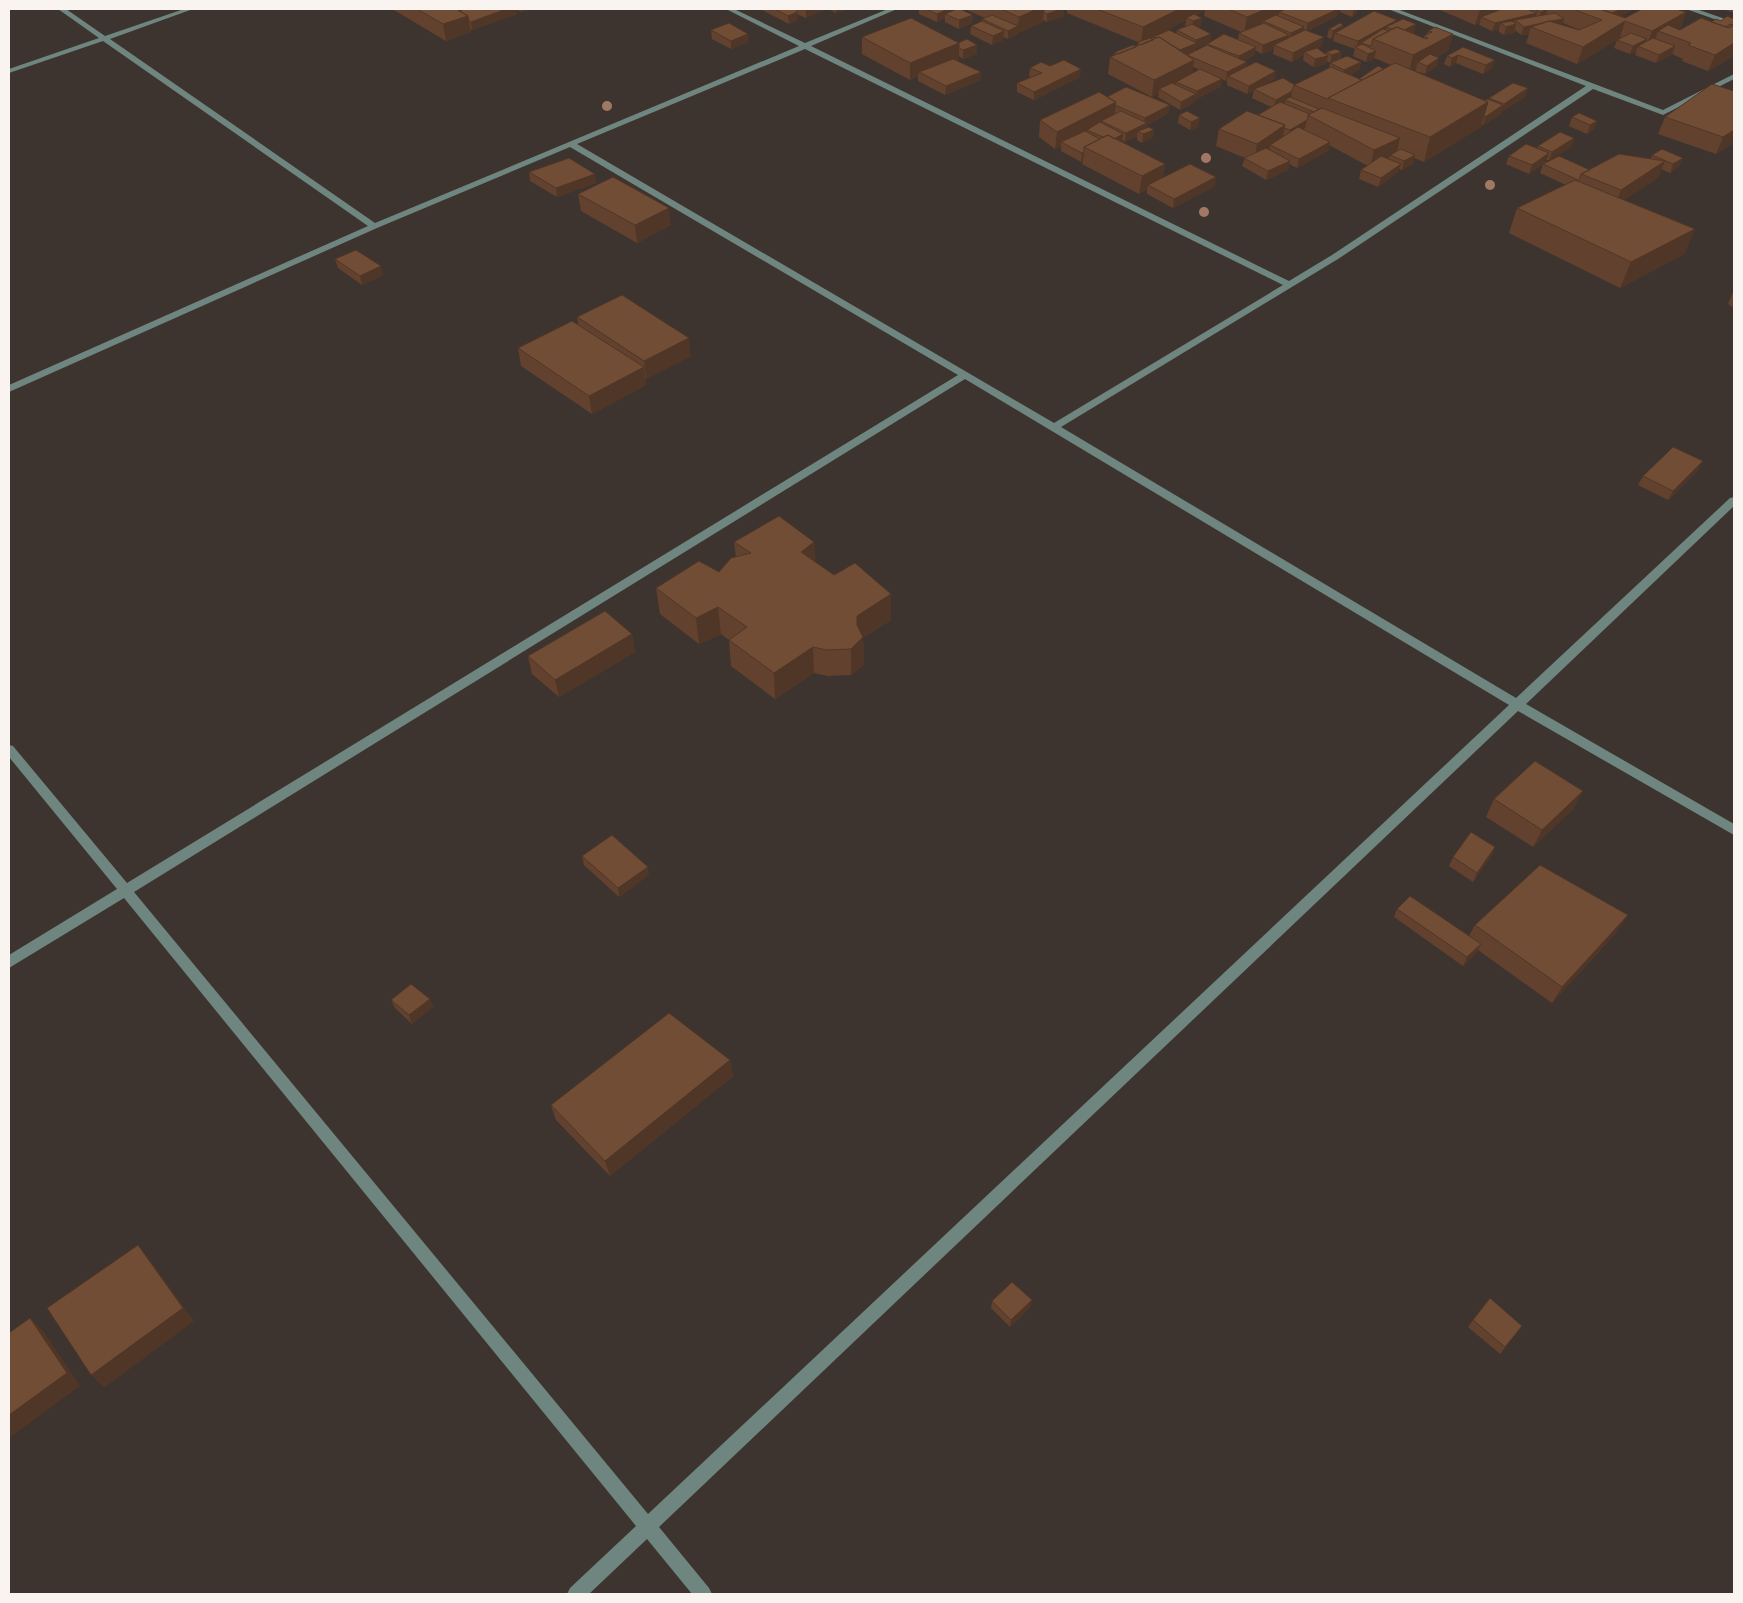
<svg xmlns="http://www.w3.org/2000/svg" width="1743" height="1603" viewBox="0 0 1743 1603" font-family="'Noto Serif',serif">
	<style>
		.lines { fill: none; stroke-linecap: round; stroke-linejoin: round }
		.minor { fill: #6f8680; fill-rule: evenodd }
		.tree { fill: #a17962 }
		.wall { fill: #62422e; fill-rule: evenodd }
		.shaded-wall { fill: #503626 }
		.building { fill: #724d36; stroke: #503626 }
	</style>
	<rect width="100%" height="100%" fill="#3d342f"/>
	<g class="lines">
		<path class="minor" d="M58,9H66L105,36L184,9H193L110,39L375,223L799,46L726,9H734L805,43L888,9H897L811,46L1289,281L1332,255L1586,86L1388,9H1397L1663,110L1734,74V79L1663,115L1593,89L1338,259L1061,427L1516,698L1730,498L1734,497V506L1526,704L1734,824V835L1518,711L659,1527L709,1588L712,1594H692L647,1539L589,1594H567L570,1588L636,1526L124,898L9,968V955L117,889L9,757V745L13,746L127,883L958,375L570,147L377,228L9,392V385L368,226L103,41L9,73V69L99,38ZM805,49L1283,285L1054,423L577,144ZM965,379L1509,705L648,1514L134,892Z
			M1686,9H1696L1734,22V26Z"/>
	</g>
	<g class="tree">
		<circle cx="607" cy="106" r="5"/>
		<circle cx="1206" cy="158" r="5"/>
		<circle cx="1490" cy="185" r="5"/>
		<circle cx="1204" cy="212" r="5"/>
	</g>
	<path class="wall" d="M394,9H456L459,11L461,10L458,9H516L517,14L472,30L471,29V32L446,41L394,10Z
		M516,9H532L521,12Z
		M760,9H826L806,18L797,14L798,20L789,24Z
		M828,9H848L836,13Z
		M919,9H956L973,15L972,23L959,29L945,22V18L937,22L919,14Z
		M965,9H1064V16L1047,22L1043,20V22L1018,33V34L1008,39L1003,37V40L992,45L970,34L971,26L982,21V19L985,18Z
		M1067,9H1340L1339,10L1337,16L1307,31L1322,46L1317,48L1326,54V52H1341L1340,59L1361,62L1359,70L1349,75L1359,79L1384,69L1391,65L1374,58V59L1366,62L1353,56L1355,49L1333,41L1334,37L1331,39L1327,37L1329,29L1343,25V29L1396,23L1414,33H1412L1424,38V36L1427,35L1428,31L1453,34L1448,51L1437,57V66L1425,74L1415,71L1416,68L1412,70L1485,101L1489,100V98L1525,97L1501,112V114L1483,125H1481V127L1424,162L1414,158L1413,164L1402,170L1399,169L1398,172L1378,187L1359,179L1361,170L1368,166L1329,145L1328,151L1297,168L1289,164L1288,170L1266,180L1242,166L1245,158L1216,146L1219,129L1258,115L1271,107L1252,98L1254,90L1247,94L1227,85V80L1226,81L1222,79L1220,87L1195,100V102L1180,110L1158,97L1159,93L1152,97L1108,74L1110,57L1114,56L1115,52L1137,46L1138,42L1067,13ZM1205,10L1204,16L1241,32L1239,33L1238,40L1210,42L1198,27L1201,26L1196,15ZM1186,20L1185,26H1186L1177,30L1176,33L1158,35ZM1207,44V45L1196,51V48ZM1274,49L1273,54L1292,62L1304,55L1303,60L1313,67L1326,64L1327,61L1330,63L1329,68L1295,85L1262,86L1275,79L1246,67L1247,62L1244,61L1254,55L1255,50L1262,54ZM1193,67L1200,70L1192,73Z
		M1340,9H1357L1356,14L1352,17L1340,12Z
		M1438,9H1634L1620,16L1625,18L1686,12L1680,29H1678L1680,30L1711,22L1734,19V56L1708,71L1682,61L1683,59L1672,54L1656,63L1635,55L1636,52L1630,54L1614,48L1617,40L1620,38L1577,64L1526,43L1529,34L1521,35L1515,30L1514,33L1504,35L1499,32V29L1492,31L1479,25L1480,23L1475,25ZM1563,23L1580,30H1579L1562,25Z
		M1723,9H1734V13Z
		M711,30L749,42L731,49L712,39Z
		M862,37L958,43L977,45V54L963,59L959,56V60L957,61L981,72L980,80L945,95L918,81V76L910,80L862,54Z
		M1463,47L1492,68L1483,74L1456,63L1450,67L1444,64L1447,56Z
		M1050,66L1080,77L1034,100L1017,92V83L1031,77L1029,76L1030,68Z
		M1734,91V142L1716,154L1658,134L1665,117Z
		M1107,97L1169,113L1147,125L1146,128L1154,130L1152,138L1142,143L1137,140V136L1125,142L1122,140V142L1165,164L1163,178L1215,186L1173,208L1147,194V189L1139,194L1082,164L1083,161L1081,162L1061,151V146L1055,149L1039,137L1040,120Z
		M1187,111L1198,127L1190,130L1178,123L1179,115Z
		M1572,117L1597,121L1594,129L1587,134L1569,126Z
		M1574,138L1571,147L1549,160H1546V162L1529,174L1506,164L1509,156L1537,149L1538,146Z
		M1652,155L1683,158L1679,166L1670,173L1661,169L1658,178L1624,200L1695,229L1684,254L1620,288L1509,233L1517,208L1566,185L1540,173L1543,164L1590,170L1651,158Z
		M529,172L596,183L557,197L530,181Z
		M578,194L671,225L637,243L581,211Z
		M335,259L383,275L362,285L338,268Z
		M1734,290V308L1728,304Z
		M577,317L691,356L646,379H645L646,385L592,414L521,366L518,348L578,324Z
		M1698,470L1668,500L1638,485L1643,476Z
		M734,542H814L815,562L834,575L891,594V620L863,638L864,664L851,675L828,676L814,673L775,699L731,666L729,640L721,634L699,644L660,614L656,588L719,572L736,557Z
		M632,634L635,652L559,697L532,674L528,656Z
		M1494,799L1574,808L1533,847L1486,817Z
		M1495,847L1491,856L1473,882L1449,866L1453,857Z
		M582,856L649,875L619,897L584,865Z
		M1397,909L1469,936L1475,925L1617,932L1552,1003L1478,950L1477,952L1463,966L1394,917Z
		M430,999L433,1007L412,1024L395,1008L391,1000Z
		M730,1060L733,1076L610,1176L556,1120L551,1105Z
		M1032,1300L1030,1307L1010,1327L991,1308L992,1301Z
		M1473,1320L1522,1326L1500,1354L1468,1327Z"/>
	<path class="shaded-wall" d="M506,9H516L517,14L472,30L471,22Z
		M521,9H532L521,12Z
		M794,9H797L798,20L789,24L788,16Z
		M808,9H826L806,18V10Z
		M836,9H848L836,13Z
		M948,9H956V13L945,14V18L937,22V14Z
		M1037,9H1044L1043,22L1018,33V34L1008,39V31L1018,26L1019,17Z
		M1061,9H1064V16L1047,22V14Z
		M1179,9H1205V10L1188,19L1186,18V20L1141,44L1143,27Z
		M1266,9H1286L1279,12L1278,19L1263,21L1262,25L1244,34L1247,17Z
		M1337,9H1340L1339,10L1337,16L1306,31L1308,23Z
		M1354,9H1357L1356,14L1352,17Z
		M1480,9H1511L1481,17L1480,23L1475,25Z
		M1548,9L1545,18L1539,20L1541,12Z
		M1621,9H1634L1600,27L1602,19Z
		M1686,12L1680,29L1669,35L1658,31L1654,43L1646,48L1652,31Z
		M1537,13L1534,21L1515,20L1513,25L1516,24L1514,33L1504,35L1506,27L1501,23L1499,29L1492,31L1495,23Z
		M973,15L972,23L959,29V20Z
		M468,16L471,32L446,41L443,24Z
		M1202,18L1201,26L1192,30L1193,21Z
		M1564,19L1562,27H1531L1529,34L1521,35L1524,27Z
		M1397,20L1394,28L1386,27L1385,34L1361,43V47L1356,48L1358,41Z
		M1625,21L1620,38L1577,64L1583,47Z
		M1416,24L1414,33L1397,41L1399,32Z
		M1343,25L1341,34L1335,33L1334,37L1331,39L1333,31Z
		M1304,27L1303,35L1289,41L1291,33Z
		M1004,31L1003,40L992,45L993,36Z
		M748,34L749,42L731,49V41Z
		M1211,34L1210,43L1196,48V51L1179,58L1180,50L1195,44L1196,40Z
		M1453,34L1448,51L1423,64L1418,62L1416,68L1409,72L1413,55Z
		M1289,35L1287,44L1274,45V49L1262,54L1263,45Z
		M1324,37L1322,46L1307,54L1304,52V55L1292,62L1293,53Z
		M1647,39L1644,47L1638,46L1636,52L1630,54L1633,46Z
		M959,43V60L923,75L919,72L918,76L910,80V63Z
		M1734,43V56L1708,71L1715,55Z
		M977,45V54L963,59V50Z
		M1675,46L1672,55L1656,63L1659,55Z
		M1256,47L1254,55L1238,65L1239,56Z
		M1376,51L1374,59L1366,62L1368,54Z
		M1341,52L1339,60L1330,63L1332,55Z
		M1458,55L1456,63L1450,67L1452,58Z
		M1328,56L1326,64L1313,67L1315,59Z
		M1439,58L1437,66L1425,74L1427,66Z
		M1194,60L1192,77L1176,82L1175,85L1159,89V93L1152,97L1154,80Z
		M1495,60L1492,68L1483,74L1486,65Z
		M1247,62L1245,71L1228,76L1227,80L1226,81L1227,72Z
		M1361,62L1359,70L1342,78L1344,70Z
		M1081,69L1080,77L1034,100V92Z
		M1276,71L1275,79L1255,90L1254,89V90L1247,94L1249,86Z
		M981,72L980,80L945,95L946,86Z
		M1222,79L1220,87L1195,100L1197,91Z
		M1528,88L1525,97L1501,112L1504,104Z
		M1292,91L1291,100H1285V103L1274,108L1276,100Z
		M1196,94L1195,102L1180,110L1181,102Z
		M1116,102L1114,119L1101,121L1100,126L1087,130V133L1061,142V146L1055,149L1057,132Z
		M1488,102L1481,127L1424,162L1430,137Z
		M1170,105L1169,113L1147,125L1146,131H1138L1137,136L1125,142L1126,133L1144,124L1145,118Z
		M1503,105L1501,114L1483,125L1485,117Z
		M1200,118L1198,127L1190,130L1191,122Z
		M1307,120L1305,128L1288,139L1290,130Z
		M1597,121L1594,129L1587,134L1590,125Z
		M1285,125L1282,142L1270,145L1269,151L1254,161L1257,144Z
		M1154,130L1152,138L1142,143L1143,134Z
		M1734,130V142L1716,154L1723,137Z
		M1123,134L1122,143L1110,141Z
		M1400,138L1396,155H1390L1389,158L1370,167L1374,150Z
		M1574,138L1571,147L1549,160L1552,152Z
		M1330,142L1328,151L1297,168L1299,159Z
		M1084,152L1083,161L1081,162L1082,153Z
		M1549,153L1546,162L1529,174L1532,165Z
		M1415,155L1413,164L1402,170L1404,161Z
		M1683,158L1679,166L1670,173L1673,164Z
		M1290,161L1288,170L1266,180L1268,171Z
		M1665,161L1658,178L1614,207L1621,190Z
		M1165,164L1163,181L1148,185L1147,189L1139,194L1142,176Z
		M1401,164L1398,172L1378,187L1381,178Z
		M595,174L596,183L557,197L556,188Z
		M1216,177L1215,186L1173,208L1174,199Z
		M669,208L671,225L637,243L635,225Z
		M1695,229L1684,254L1620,288L1631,262Z
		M381,266L383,275L362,285L360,276Z
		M689,338L691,356L646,379L644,361Z
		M644,367L646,385L592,414L589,396Z
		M1703,461L1698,470L1668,500L1673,491Z
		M814,542L815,568L801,552Z
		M891,594V620L863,638L864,664L851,675V649L857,616Z
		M718,607L721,634L699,644L696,618Z
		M632,634L635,652L559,697L555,680Z
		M813,647L814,673L775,699L774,673Z
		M1583,791L1574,808L1533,847L1542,830Z
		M1495,847L1491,856L1473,882L1477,873Z
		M648,867L649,875L619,897L618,888Z
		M1628,915L1617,932L1552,1003L1562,987Z
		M1481,944L1477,952L1463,966L1467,957Z
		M430,999L433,1007L412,1024L409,1015Z
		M730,1060L733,1076L610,1176L605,1161Z
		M138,1245L149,1259L194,1321L104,1388L91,1375Z
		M1032,1300L1030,1307L1010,1327L1011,1320Z
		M30,1318L44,1332L80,1386L9,1438V1415Z"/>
	<path class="building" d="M417,9H456L468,16L443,24Z
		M465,9H506L471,22L469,21L468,16L459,11Z
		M775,9H796L797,12L788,16Z
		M926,9H948L937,14Z
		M957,9H960L973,15L959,20L945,14Z
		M1001,9H1037L1019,17Z
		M1044,9H1061L1047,14L1044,12Z
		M1097,9H1179L1143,27Z
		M1228,9H1266L1247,17Z
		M1286,9H1338L1308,23L1279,12Z
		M1502,9H1527L1537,13L1495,23L1481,17Z
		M1534,9H1548L1541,12Z
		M1573,9H1600L1625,18L1642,9H1676L1686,12L1652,31L1625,21L1583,47L1531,27L1549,21L1579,30L1602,20Z
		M1600,9H1621L1612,13Z
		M1374,11L1397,20L1358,41L1335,33Z
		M1555,13L1564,19L1551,21H1549L1542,23L1524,27L1515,20Z
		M1194,14L1202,18L1193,21L1186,18Z
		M992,15L1018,26L1008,31L982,19Z
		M1276,15L1304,27L1291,33L1263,21Z
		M1727,16L1734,19V25L1730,24L1726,27L1711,22L1716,19L1721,21Z
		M911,18L959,43L910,63L862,37Z
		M1701,18L1729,28L1734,25V43L1715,55L1688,45L1691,43L1658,31L1668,25L1680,30Z
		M1403,19L1416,24L1404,30L1397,27L1392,29L1386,27Z
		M982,21L1004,31L993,36L971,26Z
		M1512,21L1516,24L1506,27L1501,23Z
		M729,23L748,34L731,41L711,30Z
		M1264,23L1289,35L1263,45L1239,33Z
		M1340,23L1343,25L1333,31L1329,29Z
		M1192,24L1211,34L1196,40L1177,30Z
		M1397,27L1426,39L1428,38L1424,36L1432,32L1428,31L1435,27L1453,34L1413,55L1373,39Z
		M1383,29L1389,31L1373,39L1371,46L1361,43Z
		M1169,30L1197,43L1180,50L1159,37L1156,38L1153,37Z
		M1305,30L1324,37L1293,53L1274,45Z
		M1631,33L1647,39L1633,46L1617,40Z
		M1224,34L1256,47L1239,56L1207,44Z
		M1159,37L1194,60L1154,80L1110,57Z
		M1150,38L1153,40L1141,45L1138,42Z
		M1653,38L1675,46L1659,55L1638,46Z
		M967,39L977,45L963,50L959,48V43H958Z
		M1362,44L1376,51L1368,54L1355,47Z
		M1133,45L1136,47L1118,54L1115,52Z
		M1207,45L1247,62L1227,72L1187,55Z
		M1463,47L1495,60L1486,65L1458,55L1452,58L1447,56Z
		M1317,48L1328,56L1315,59L1304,52Z
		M1336,49L1341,52L1332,55L1326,52Z
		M1430,54L1439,58L1427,66L1418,62Z
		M1347,56L1361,62L1344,70L1330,63Z
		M953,59L981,72L946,86L919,72Z
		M1064,60L1081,69L1034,92L1017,83L1042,73L1030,68L1041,62L1050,66Z
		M1256,62L1276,71L1249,86L1228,76Z
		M1395,63L1488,102L1430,137L1328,98Z
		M1378,66L1384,69L1362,80L1359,79Z
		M1331,67L1362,80L1328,98L1327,99L1294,85Z
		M1200,69L1222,79L1197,91L1176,82Z
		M1283,78L1295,85H1294L1292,91L1276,100L1254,89Z
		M1172,83L1196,94L1181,102L1159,89Z
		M1513,83L1528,88L1504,104L1489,98Z
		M1712,84L1734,91V130L1723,137L1665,117Z
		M1126,87L1170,105L1145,118L1115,105L1116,102L1107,97Z
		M1099,92L1116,102L1057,132L1040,120Z
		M1290,97L1319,109L1314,112L1285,100Z
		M1487,99L1503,105L1485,117L1484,116L1488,102L1485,101Z
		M1280,102L1310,114L1308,115L1307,120L1290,130L1284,128L1285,125L1258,115Z
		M1322,108L1400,138L1374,150L1308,115Z
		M1121,111L1147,123L1126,133L1101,121Z
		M1187,111L1200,118L1191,122L1179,115Z
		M1247,111L1285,125L1257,144L1219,129Z
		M1579,113L1597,121L1590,125L1572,117Z
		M1100,122L1123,134L1114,139L1108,135L1103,137L1087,130Z
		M1149,127L1154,130L1143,134L1138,131Z
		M1298,127L1330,142L1299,159L1270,145Z
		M1085,131L1100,139L1084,147V152L1082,153L1061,142Z
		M1560,132L1574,138L1552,152L1538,146Z
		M1108,135L1165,164L1142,176L1084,147Z
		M1526,144L1549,153L1532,165L1509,156Z
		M1266,148L1290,161L1268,171L1244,158Z
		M1401,149L1415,155L1404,161L1390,155Z
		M1662,149L1683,158L1673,164L1652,155Z
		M1619,154L1665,161L1621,190L1581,174Z
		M1381,156L1401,164L1381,178L1361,170Z
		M1559,156L1590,170L1581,174L1579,180H1578L1543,164Z
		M569,158L595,174L556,188L529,172Z
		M1190,164L1216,177L1174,199L1148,185Z
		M613,177L669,208L635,225L578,194Z
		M1575,180L1695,229L1631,262L1517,208Z
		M356,250L381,266L360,276L335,259Z
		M622,295L689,338L644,361L577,317Z
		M572,321L644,367L589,396L518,348Z
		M1673,447L1703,461L1673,491L1643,476Z
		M779,516L814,542L801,552L834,575L855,563L891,594L857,616V625L863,637L851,649L827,650L813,647L774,673L729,640L747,627L718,607L696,618L656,588L699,561L719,572L731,558L751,553L734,542Z
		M605,611L632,634L555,680L528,656Z
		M1535,761L1583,791L1542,830L1494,799Z
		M1471,832L1495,847L1477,873L1453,857Z
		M612,835L648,867L618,888L582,856Z
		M1540,865L1628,915L1562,987L1475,925Z
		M1410,896L1481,944L1467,957L1397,909Z
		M411,984L430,999L409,1015L391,1000Z
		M669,1013L730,1060L605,1161L551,1105Z
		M138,1245L183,1308L91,1375L47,1308Z
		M1012,1282L1032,1300L1011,1320L992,1301Z
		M1490,1298L1522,1326L1505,1347L1473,1320Z
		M30,1318L67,1373L9,1415V1333Z"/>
	<rect width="1743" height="1603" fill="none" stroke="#f9f4f0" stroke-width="20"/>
</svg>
